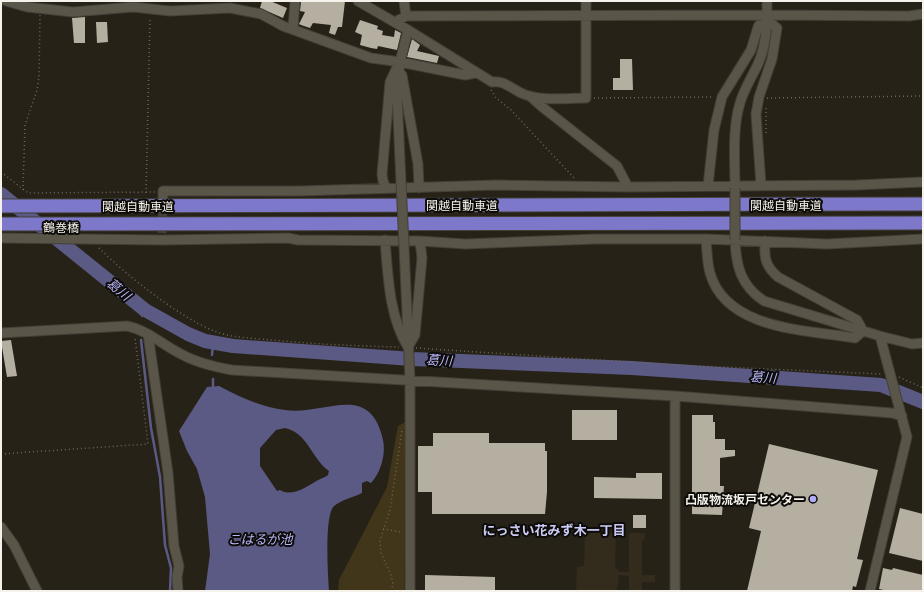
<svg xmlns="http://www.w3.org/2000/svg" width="924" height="592" viewBox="0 0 924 592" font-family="'Exo 2','Noto Sans JP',sans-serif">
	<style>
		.built { fill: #332b1b }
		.green { fill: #41351a }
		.water { fill: #5b5a85; fill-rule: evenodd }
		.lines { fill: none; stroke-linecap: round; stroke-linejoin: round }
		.stream { stroke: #5b5a85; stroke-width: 2.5 }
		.river { stroke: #5b5a85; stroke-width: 14 }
		.building { fill: #b5afa1 }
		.minor-tunnel { stroke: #464138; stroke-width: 9; stroke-dasharray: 9 4.5; stroke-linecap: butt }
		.minor-casing { stroke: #423f37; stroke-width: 11 }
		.highway-casing { stroke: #423f37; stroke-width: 15 }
		.path { stroke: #6b675e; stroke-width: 1.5; stroke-dasharray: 1 3; stroke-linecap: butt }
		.minor { stroke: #5a5549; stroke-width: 9 }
		.highway { stroke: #7d78ca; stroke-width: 13 }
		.minor-bridge-casing { stroke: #423f37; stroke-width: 11; stroke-linecap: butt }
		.minor-bridge { stroke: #5a5549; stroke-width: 9 }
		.poi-dot { fill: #b0aefa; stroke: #0e0c08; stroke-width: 1.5 }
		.labels { text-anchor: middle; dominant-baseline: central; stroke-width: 4; stroke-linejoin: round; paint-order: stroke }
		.street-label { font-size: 12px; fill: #f5f2eb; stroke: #0e0c08 }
		.poi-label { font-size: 12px; font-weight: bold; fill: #f5f2eb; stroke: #0e0c08; text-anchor: end }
		.water-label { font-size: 13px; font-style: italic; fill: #b8b6fd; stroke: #0e0c08 }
		.neighbourhood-label { font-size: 13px; font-weight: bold; fill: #ccccf8; stroke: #0e0c08 }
	</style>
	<rect width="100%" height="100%" fill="#272218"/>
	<path class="built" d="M585,533H616L615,568L618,569L619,572H629V533H645V539L642,541V575H655V582H642V591H629V576L619,575L617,591H576L577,567L584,566Z"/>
	<path class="green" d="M405,422L404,591H338L339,580L387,487L398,426Z"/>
	<path class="water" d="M219,386C240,397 261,407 285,410C324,416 370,380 383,440C386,454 381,472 371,483L367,481L362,483V493C354,497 341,500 334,506C324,515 328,576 329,591H205L210,554L205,497L197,469L187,451L179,431L207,387ZM285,428C308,433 311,458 329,471L328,475L325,477C311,482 295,499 280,490L277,491L260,466V448L276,430Z"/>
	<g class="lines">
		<path class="stream" d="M142,316L145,310
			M141,340L151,428L160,477L165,545L171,568L170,591
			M212,355L213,343
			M213,387V379"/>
		<path class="river" d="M1,194L145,310L188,334L205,341L233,346L412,359L632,368L881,385L923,402"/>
	</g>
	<path class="building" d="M262,1H270L287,8L283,18L260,8Z
		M301,1H345L342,27H338L335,35L329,33L331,25L313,23L310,28L301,25L299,24L305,12L300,11Z
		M85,17V43H74L72,18Z
		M360,20L378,26L377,29L383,31L382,35L394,37L395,30L401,33L397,50L378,46L377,49L371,48L360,45L362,35L355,32Z
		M96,22H107L108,42L97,43Z
		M412,39L420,45L417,51L439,56L437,63L407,57Z
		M620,59H632L633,90H613V78H620Z
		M11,340L17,376L7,377L1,341Z
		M572,410H617V440H572Z
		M692,415H713V422H715V439H725V450H735V456L720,458V486H724L722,515L692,514Z
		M433,433H489V443H545V451H547V492L545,514H432V492H418V446H433Z
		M769,444L878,470L857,559L863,560L856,587L853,586L852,591H747L761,531L749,528Z
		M636,473H662V499L594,498V477L636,478Z
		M900,508L923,514V561L889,553Z
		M633,515H646V528H633Z
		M883,568L892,570L893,568L923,575V591H888L879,589Z
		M425,575L495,577V591H425Z"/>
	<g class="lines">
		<path class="minor-tunnel" d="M162,233L163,201"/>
		<defs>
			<path id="minor" d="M6,1L27,7L73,12L133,7L170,11L230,8L261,14L283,26L371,58L400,62L465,75L476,73
				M358,1L408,30L492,82C503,80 511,88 521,93C541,102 565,98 586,98V1
				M404,1L406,16
				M395,22L406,16L767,15L909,16L923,14
				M293,29L295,1
				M402,75L418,164L419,188
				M531,97L541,106L617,166L628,187
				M401,182L397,95L400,62L408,30
				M708,186L714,130L722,97L751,50L758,27L759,25L772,24L777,28L772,59L759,97L756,114L761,185
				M386,188L383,181L382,174L390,82L398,65
				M735,188C735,160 732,130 740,103C744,89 752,77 758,64C767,44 767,22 767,1
				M163,197V191H300L496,185L628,187L857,185L923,182
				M1,238L162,240L288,238L298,240L420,241L465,244L596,239H706L827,244L923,239
				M706,239C707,250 707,262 710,273C726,330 807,330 855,338L863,331
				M385,240C388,275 389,317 408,347
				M735,240C736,266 741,286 764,301L880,336L912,344L923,343
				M765,241C764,257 765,266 778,277L857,320L863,331
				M404,246L410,380V591
				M1,333L127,326C147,330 163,345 181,354C197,363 215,367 232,370L675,396L892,413L902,416
				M148,334L168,473L174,546L179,566L177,577L178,591
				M408,347L415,335L422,258L420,241
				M675,396V591
				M1,527L14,545L37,591
				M870,591L907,437L880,336"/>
			<path id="highway" d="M1,206L923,204
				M1,224L923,223"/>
		</defs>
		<use href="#minor" class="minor-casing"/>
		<use href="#highway" class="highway-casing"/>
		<path class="path" d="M491,90L496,98L511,110L575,179
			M594,98L714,97
			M767,98L923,96
			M766,108V134
			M1,172L28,193L156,192
			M23,190L25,125L37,90L39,77L40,15
			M146,193L150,17
			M99,248C126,275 179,317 214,331C231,338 253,338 271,340C314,344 356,346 399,347
			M416,348L676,365L882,374
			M899,377L923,388
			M1,454L148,444L135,338
			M383,529L401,532
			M391,591L393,584L391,575L381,553L380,541L390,510L402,430"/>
		<use href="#minor" class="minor"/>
		<use href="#highway" class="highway"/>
		<defs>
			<path id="minor-bridge" d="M401,182L404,246
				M735,188V240"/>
		</defs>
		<use href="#minor-bridge" class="minor-bridge-casing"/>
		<use href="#minor-bridge" class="minor-bridge"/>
	</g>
	<circle class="poi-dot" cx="813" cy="499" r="4"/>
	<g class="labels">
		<g class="street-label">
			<text x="462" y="205">関越自動車道</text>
			<text x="786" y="205">関越自動車道</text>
			<text x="138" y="206">関越自動車道</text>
			<text transform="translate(61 227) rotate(1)">鶴巻橋</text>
		</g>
		<g class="poi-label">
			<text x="805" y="499">凸版物流坂戸センター</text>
		</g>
		<g class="water-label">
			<text transform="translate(119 289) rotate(39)">葛川</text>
			<text transform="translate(439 360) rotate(3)">葛川</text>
			<text transform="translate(763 377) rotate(4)">葛川</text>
			<text x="260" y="539">こはるが池</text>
		</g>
		<g class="neighbourhood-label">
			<text x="554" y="530">にっさい花みず木一丁目</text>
		</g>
	</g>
	<rect width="924" height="592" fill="none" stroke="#f5f2eb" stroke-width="4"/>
</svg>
